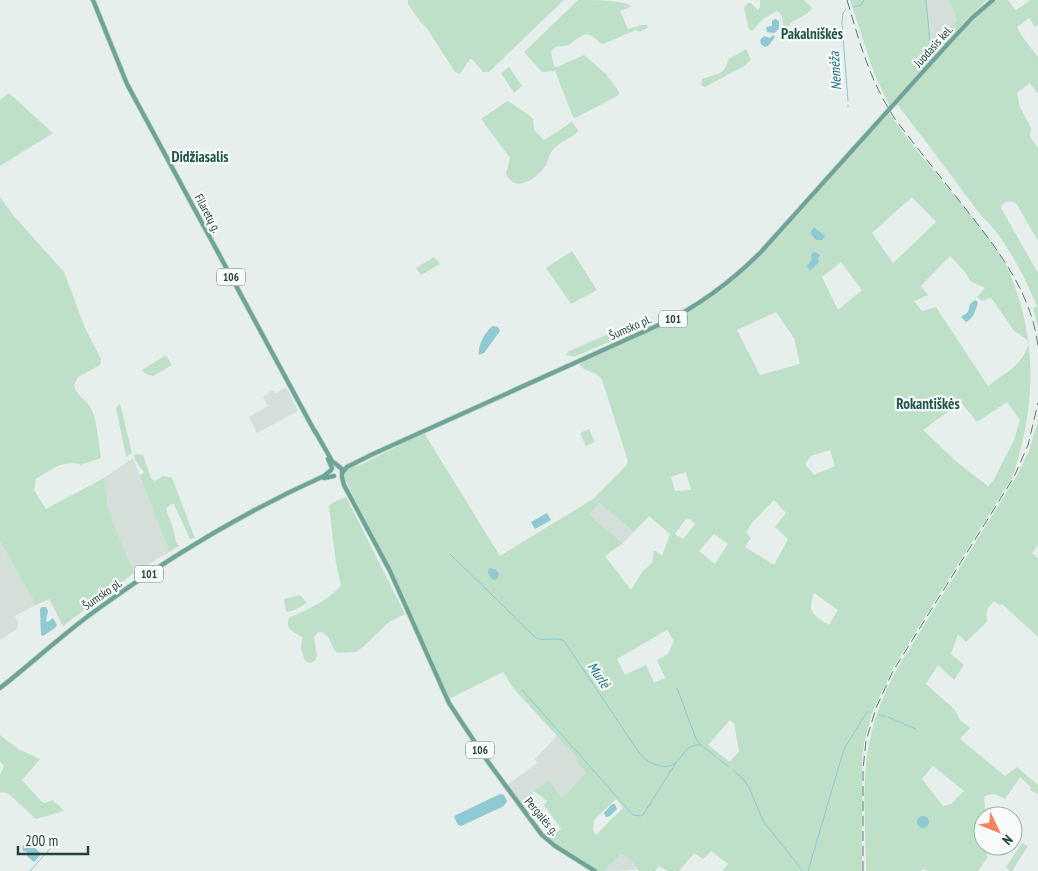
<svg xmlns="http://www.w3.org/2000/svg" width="1038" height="871" viewBox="0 0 1038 871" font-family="'PT Sans Narrow',sans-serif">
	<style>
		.built { fill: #d4dfda }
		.green { fill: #bfe0c8; fill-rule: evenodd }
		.water { fill: #8ec9d4 }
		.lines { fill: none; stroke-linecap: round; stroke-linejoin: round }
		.stream { stroke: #8ec9d4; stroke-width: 1 }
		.major-casing { stroke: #c2cac8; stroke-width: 5.5 }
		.major { stroke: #6aa596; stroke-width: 4 }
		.rail { stroke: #5f7d75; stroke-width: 1; stroke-dasharray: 10 5; stroke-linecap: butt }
		.labels { text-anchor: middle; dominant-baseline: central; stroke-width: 4.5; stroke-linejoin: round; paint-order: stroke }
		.shield { fill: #f7fbf9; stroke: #637a73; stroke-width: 1 }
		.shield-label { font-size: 11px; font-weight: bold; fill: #24423a }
		.street-label { font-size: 12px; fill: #24423a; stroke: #f7fbf9 }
		.water-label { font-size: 14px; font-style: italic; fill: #1c6f80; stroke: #f7fbf9 }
		.quarter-label { font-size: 15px; font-weight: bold; fill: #1f5548; stroke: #f7fbf9 }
	</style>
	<rect width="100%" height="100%" fill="#e6efeb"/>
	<path class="built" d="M926,0H948L954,10L956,21L941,39H931Z
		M286,387L298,411L257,433L249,417L268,406L263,397L273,390L275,394Z
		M133,458L169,552L134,573L112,520L108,505L104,478Z
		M599,503L634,532L623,543L589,515Z
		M0,541L36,605L15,616L18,623L17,629L0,640Z
		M557,736L578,759L577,762L586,773L561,799L549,780L520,803L507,785L537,763L535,759Z
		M621,854L628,858L637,870L604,871Z"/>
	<path class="green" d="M408,0H564L489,72H483L472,59H470L460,74L455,72L426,27L421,23L408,4Z
		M578,0C593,0 621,0 632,6L620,11L628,29L642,25H647L648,28L639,32L635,29L634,31L603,44C598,42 595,37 590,35C583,32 574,42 568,45C560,48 556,43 551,52L554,66L557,67L584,55L606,74L618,90L619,94L617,96L575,118L573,117L555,71L542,72L524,52Z
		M760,0H804L812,8C808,16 791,20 789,26C788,26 788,34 788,34L784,37C780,28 787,17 777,11L763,19L752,31L749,29L744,8L748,3H751L758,10L760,7Z
		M850,0H926L931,39H941L956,21L954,10L948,0H986V1L965,21L890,107L874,73Z
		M997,0H1008L1016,10L1031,0H1038V25L1035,27L1029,18L1017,27L1021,35L1038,57V94L1030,83L1017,93L1020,107L1031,128L1030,137L1038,148V241L1016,203C1011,200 1003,201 1001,208L1038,273V328L1033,308L1037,306C1026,280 1014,256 997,233C992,226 985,220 979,213C952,177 925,140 897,104C928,68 959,29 997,0Z
		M746,49L751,60L744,66L705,87L701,85L702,79L720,73L724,70L729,59Z
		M509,67L522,86L514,93L501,73Z
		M9,93L53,133L0,166V100Z
		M508,101L529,115L533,119L534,130L544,140L572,122L578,130V132C571,138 558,143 552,151C549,155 548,161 546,165C537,179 515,194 506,174L510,158L481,119L506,102Z
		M889,113C923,163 968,206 1002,257C1038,328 1038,403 1012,478L893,668L872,713L864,743L862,761V871H722L728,864L711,851L703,859L694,853L679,871H668L659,866L655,871H639L628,858L621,854L604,871H597L547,838L561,829L544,805L547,801L534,791L549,780L562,798L586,773L577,762L578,759L514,689L503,672L449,699L391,568L351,492L343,474L349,468L360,465L424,433L500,556L593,499L626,466L628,461L602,380C596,370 583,372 579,364L696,308L725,288L759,258ZM912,197L936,222L893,263L872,233ZM950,256L965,272L970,281L985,288L977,297L982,301L990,298L993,300L1014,331L1029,341C1025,364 1005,373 988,386L936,307L922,311L914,301L928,295L921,286ZM841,262L862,290L838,310L822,277ZM776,312L794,338L800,364L760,375L737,330ZM961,402L977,422L1007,402L1020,420L1014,440L993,481L988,486L958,463L923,430ZM830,450L835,466L814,475L805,464L811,456ZM686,472L691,490L675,491L671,477ZM774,500L786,513L775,527L788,539L774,565L745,547L751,538L746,532L751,524ZM599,503L634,532L649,516L670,534L662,556L656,551H654L652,563L643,571L631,590L605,556L623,543L589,515ZM690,519L695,524L683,539L675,534L685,520ZM714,534L728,544L715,564L699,551ZM814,593L838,610L829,625C813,615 807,612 814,593ZM667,630L674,641L668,654L657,660L665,678L654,683L646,665L625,675L617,659ZM730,720L734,723L739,751L730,762L708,745ZM616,799L623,808L596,835L593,831L594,820Z
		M0,197L13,215L64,272L85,328L101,359L100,365L78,377L74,385C76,397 88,400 92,410C97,422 99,445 101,458L81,465C66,458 49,471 36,479L34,490L46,509L104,478L108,505L112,520L134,573L63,626L49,599L36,605L0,541Z
		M572,251L597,290L571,304L546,268Z
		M434,257L440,264L421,275L416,268Z
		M618,330L620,332L616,339L574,357L566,355L569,351Z
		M166,355L172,365L153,376L146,374L142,370Z
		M120,404L132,453L126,457L116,408Z
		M1038,421V545L1032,553L1038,558V637L1002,604L999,605L994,601C986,611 986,609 987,622L966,642L958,634L951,654L964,665L954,680L938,665L926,684L954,709L961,721L970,728L960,739L1005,776L1017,767L1038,785V794L1030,790L1031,787L1020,777L1005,799C999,795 991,791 984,797L985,808L991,816H983V832L978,840L989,850L986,855L988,857L978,871H926L924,869L921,871H866C866,831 861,783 869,744C874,717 884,693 897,669L1016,477L1029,451ZM933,766L964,791L951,804L943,806L922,779Z
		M589,429L595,442L586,446L580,433Z
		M137,454L143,455L151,478L155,481L163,476L172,478L195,538L190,539L174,504H171L166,509L173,528L176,542L179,546L169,552L140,476L144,472L135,460L134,455Z
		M346,497L405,614L389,622L363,647L355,652L337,653C329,645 332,633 318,632L314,637L317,656L315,661L310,663L305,661L301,649L302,637C294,632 283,629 290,617C306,611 331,599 341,585L336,563L329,506L332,503Z
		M300,595L307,603L295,610L286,612L284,599Z
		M0,735L18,749L40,759L22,780L42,802L45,803L53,800L64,811L36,819L9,794L4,792L0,793V775L4,766L0,761Z
		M1022,843L1028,846L1012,871H1010L1006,867Z"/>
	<path class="water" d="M775,19L779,21V29L774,33L767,32L766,27L772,26V21Z
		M773,35L775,37L768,46L765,47L761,44L760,40L764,36L770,38Z
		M814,227L825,236L822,240H816L810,233Z
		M815,252L820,255L818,259L819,262L810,271L807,266L812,259L811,254Z
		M975,300L978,302C976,310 973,319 966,322L961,317L968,312L970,304Z
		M493,326L498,327L500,331L484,353L479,355C477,347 486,330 493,326Z
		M547,513L551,520L535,529L531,522Z
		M489,568L495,569L499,573L498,578L494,580L491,578L488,573Z
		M42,607H46L48,611L46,621L48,622L53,618L57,625L55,628L43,636L41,635L40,609Z
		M500,794L504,795L507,801L504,806L461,826L458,825L454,817L456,815Z
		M612,804H615L617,809L610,816L606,817L604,813Z
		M917 822a6 6 0 1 1 12 0a6 6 0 1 1-12 0Z
		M31,844L41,854L34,862L27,856V852L23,851L22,847L23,845Z"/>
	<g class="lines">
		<path class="stream" d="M926,0L931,53
			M854,7L861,5L864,0
			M846,9L843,13L842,23L848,101
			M848,105V107
			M450,554L535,637C545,643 555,636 564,641L640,754C646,761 652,764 661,766C683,770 680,743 701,745L729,767
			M677,688L696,739L701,745
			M522,690L633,815L641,816L644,813L676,763
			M879,715L885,716
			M888,717L916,729
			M733,770L743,779L749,787L763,821L803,871
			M30,871L50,849
			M808,871L844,749L867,712H869"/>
		<defs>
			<path id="major" d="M93,0L127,84L315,432
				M315,431L332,461L342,469V477L344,485L390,571L449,703L486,759L542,835L555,846L595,871
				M328,459L332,468
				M343,472L347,467L373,454L661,324C699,306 731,282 761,252L947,45L972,18L993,0
				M324,478L334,476
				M0,688C32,663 62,635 95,611C166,559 244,512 324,476L331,470"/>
		</defs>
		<use href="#major" class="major-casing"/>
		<use href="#major" class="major"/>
		<path class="rail" d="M847,0C860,44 870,81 895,119C917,148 939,175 961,203C995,246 1031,290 1038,346
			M863,871V769L866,741L876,708L893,671L1014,477L1028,445L1038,403"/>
	</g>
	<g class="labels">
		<g class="shield">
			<rect x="217" y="268.5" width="28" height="17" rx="4"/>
			<rect x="659" y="310.5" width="28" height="17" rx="4"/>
			<rect x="135" y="565.5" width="28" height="17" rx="4"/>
			<rect x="466" y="741.5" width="28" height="17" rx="4"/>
		</g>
		<g class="shield-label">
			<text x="231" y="277">106</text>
			<text x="673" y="319">101</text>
			<text x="149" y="574">101</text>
			<text x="480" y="750">106</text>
		</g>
		<g class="street-label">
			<text transform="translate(933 46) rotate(-48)">Juodasis kel.</text>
			<text transform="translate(208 213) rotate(62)">Filaretų g.</text>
			<text transform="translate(630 327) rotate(-24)">Šumsko pl.</text>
			<text transform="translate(102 594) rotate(-35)">Šumsko pl.</text>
			<text transform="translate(542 816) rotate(50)">Pergalės g.</text>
		</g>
		<g class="water-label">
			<text transform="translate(835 71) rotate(-94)">Nemėža</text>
			<text transform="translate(599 675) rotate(56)">Murlė</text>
		</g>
		<g class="quarter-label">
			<text x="812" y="33">Pakalniškės</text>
			<text x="200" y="156">Didžiasalis</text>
			<text x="928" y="403">Rokantiškės</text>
		</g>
	</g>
	<g transform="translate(998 831) rotate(133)"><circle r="24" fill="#f7fbf9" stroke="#a3b1ad"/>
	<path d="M0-4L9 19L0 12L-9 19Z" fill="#f4845f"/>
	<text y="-8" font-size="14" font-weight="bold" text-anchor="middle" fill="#24423a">N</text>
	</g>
	<path d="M18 846v8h70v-8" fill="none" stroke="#24423a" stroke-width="2.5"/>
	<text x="25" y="846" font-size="15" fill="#24423a" stroke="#f7fbf9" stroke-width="4" paint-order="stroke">200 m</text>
</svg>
